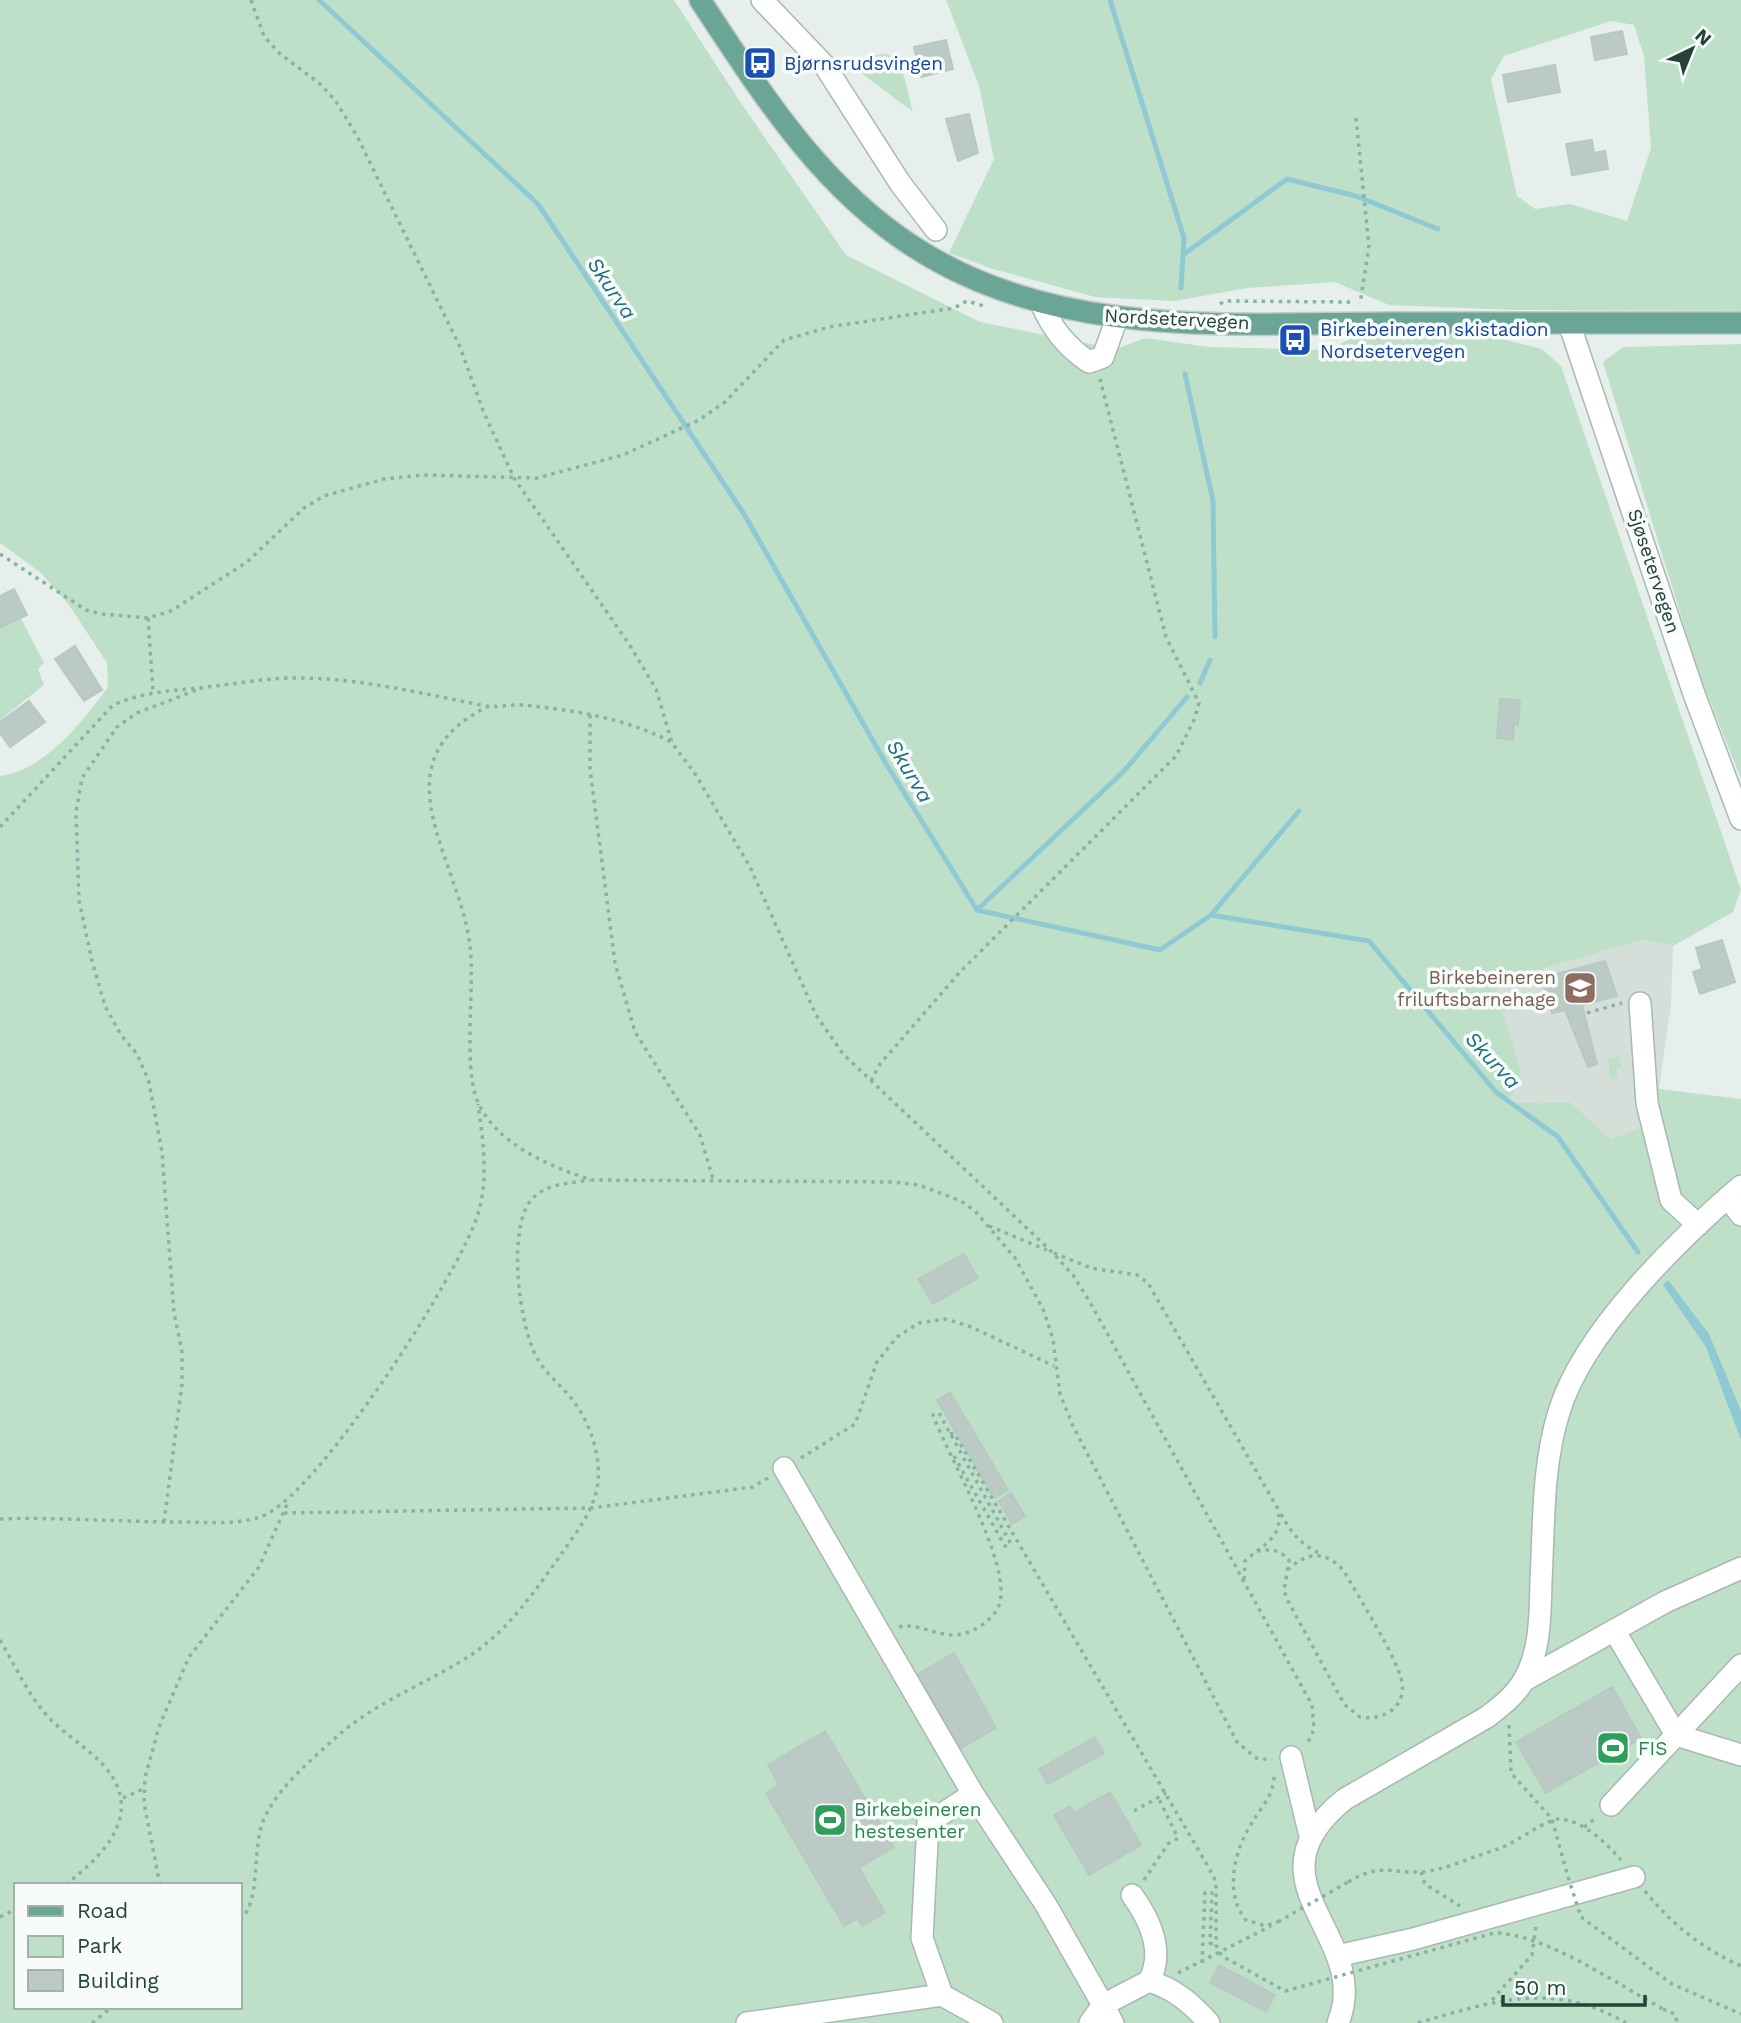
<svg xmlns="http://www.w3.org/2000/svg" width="1741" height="2023" viewBox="0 0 1741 2023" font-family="'Work Sans',sans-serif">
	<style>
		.built { fill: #d4dfda }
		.green { fill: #bfe0c8; fill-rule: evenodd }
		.water { fill: #8ec9d4 }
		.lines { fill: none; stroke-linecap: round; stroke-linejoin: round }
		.stream { stroke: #8ec9d4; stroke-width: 5 }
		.building { fill: #bbcac4; stroke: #b8c9c2; stroke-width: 2 }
		.minor-casing { stroke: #a8b8b2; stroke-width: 24 }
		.major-casing { stroke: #c2cac8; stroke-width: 24 }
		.path { stroke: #86b3a5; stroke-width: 3.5; stroke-dasharray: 3.5 5; stroke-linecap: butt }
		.minor { stroke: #fff; stroke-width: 21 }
		.major { stroke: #6aa596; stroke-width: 21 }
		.path-bridge { stroke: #86b3a5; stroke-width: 3.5; stroke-dasharray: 3.5 5; stroke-linecap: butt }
		.labels { text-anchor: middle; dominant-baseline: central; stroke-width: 7; stroke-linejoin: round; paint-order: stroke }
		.transit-label { font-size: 19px; fill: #164399; stroke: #f7fbf9; text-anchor: start }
		.street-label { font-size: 19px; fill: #24423a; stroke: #f7fbf9 }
		.education-label { font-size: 19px; fill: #785e54; stroke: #f7fbf9; text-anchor: end }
		.leisure-label { font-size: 19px; fill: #27864d; stroke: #f7fbf9; text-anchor: start }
		.water-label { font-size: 21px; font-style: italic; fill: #1c6f80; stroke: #f7fbf9 }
	</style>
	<rect width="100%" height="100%" fill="#e6efeb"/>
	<path class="built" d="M1642,940L1673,946L1671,1004L1659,1089L1639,1091L1645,1126L1611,1139L1570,1102L1509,1103L1494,983Z"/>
	<path class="green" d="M0,0H674L741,103L846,255L980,322L1116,349L1145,338L1209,347L1328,350L1360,334L1486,335L1542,349L1561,366L1741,890L1733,912L1673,946L1642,940L1494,983L1521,1071L1509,1103L1570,1102L1611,1139L1645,1126L1638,1091L1659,1089L1741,1099V2023H0V776C45,770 82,722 108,687L107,663L69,605L41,573L0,543ZM16,1885H240V2007H16Z
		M946,0H1741V311L1515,310L1389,305L1335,282L1248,288L1174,301L1095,297L993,269L949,253L994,159L979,86ZM1611,21L1634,25L1644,56L1651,148L1627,221L1570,204L1535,209L1517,196L1491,79L1504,56Z
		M887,54C906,64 907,92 913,112L852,66L875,55Z
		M1741,344V779L1698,671L1603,362L1623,347Z
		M15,607L44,663L38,669L44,685L0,720V626Z
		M1619,1056L1622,1067L1616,1069L1618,1077L1610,1080L1608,1059Z"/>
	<path class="water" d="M1668,1280L1709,1334L1741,1411V1440L1706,1347L1663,1285Z"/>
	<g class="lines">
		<path class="stream" d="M319,0L538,204L744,514L885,762L977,910L1160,950L1211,915L1369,941L1496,1092L1558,1137L1638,1252
			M1110,0L1184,238L1181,288
			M1183,255L1287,179L1356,196L1438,229
			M1185,374L1213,501L1215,637
			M1200,683L1210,660
			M977,910L1124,771L1187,697
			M1211,915L1299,811"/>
	</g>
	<path class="building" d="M1622,31L1627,54L1595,60L1591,37Z
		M946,40L953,69L921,77L914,47Z
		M1555,65L1560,92L1508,102L1503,75Z
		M969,114L978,153L958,161L946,119Z
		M1592,140L1594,153L1605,151L1608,169L1572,175L1566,144Z
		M14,589L27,615L0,628V596Z
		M75,646L102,690L84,701L55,659Z
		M1500,699L1520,700L1518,725L1514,724L1513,740L1497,738Z
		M29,701L45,722L10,747L0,733V722Z
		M1722,940L1735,982L1700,994L1693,972L1702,969L1696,948Z
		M1605,961L1617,996L1582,1005L1597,1064L1588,1067L1565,1010L1552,1013L1542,978Z
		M964,1254L978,1278L933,1304L918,1279Z
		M950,1392L1008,1490L994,1498L937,1400Z
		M1011,1493L1025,1516L1012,1524L999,1501Z
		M954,1653L996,1728L961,1748L918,1674Z
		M1612,1687L1641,1738L1546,1793L1516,1742Z
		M825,1731L894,1847L859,1868L885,1913L862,1926L858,1918L844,1926L766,1793L779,1785L768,1765Z
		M1095,1737L1104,1753L1048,1784L1039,1769Z
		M1110,1792L1141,1845L1089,1875L1054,1815L1070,1806L1074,1813Z
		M1219,1965L1275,1995L1266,2012L1210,1982Z"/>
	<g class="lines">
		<defs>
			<path id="minor" d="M762,0L825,66L900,183L936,230
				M1042,305C1052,329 1068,348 1089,362L1103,357L1117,318
				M1569,323L1694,694L1741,819
				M1640,1003L1647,1103L1671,1200L1698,1225
				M1728,1197L1741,1215
				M784,1468L973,1794L1046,1905L1103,2005L1149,1981C1175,1989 1191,2003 1209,2023
				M1614,1630L1676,1735L1741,1755
				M1523,1681L1665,1602L1741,1568
				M1291,1757L1310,1836
				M1611,1805L1741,1665
				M1132,1895C1150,1920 1165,1952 1149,1981
				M1337,1956L1413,1939L1634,1877
				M942,1995L922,1938L928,1823L973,1794
				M747,2023L942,1995L992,2023
				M1090,2023L1103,2005L1113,2023
				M1338,2023C1374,1935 1240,1883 1345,1799L1487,1717C1501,1706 1515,1696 1524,1680C1541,1650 1540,1614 1541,1581C1544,1525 1542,1466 1559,1412C1583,1332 1679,1239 1741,1186"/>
			<path id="major" d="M700,0C761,92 819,186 914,247C1057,340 1231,323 1394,323C1510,323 1625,323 1741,323"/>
		</defs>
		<use href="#minor" class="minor-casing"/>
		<use href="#major" class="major-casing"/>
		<path class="path" d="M251,0L264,36L280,54L319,83L335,100L357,136L460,347L484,413L514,478L629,644L656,689L672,743L694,772L750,867L816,1015L843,1054L1052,1252L1073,1275L1091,1304L1312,1705L1314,1729L1307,1745
			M1356,118L1369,246L1360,304
			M1220,304L1225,301L1351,302
			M0,554L86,610L102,614L148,618L171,611L247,562L304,508L324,496L384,479L423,475L537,478L623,455L699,420L725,402L784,340L829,327L954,308L967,301L984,306
			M148,618L153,691
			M489,706C373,762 460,859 470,946C475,987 463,1064 477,1100C495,1144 551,1167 592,1180L893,1182L919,1185L961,1201L975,1211L1015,1258L1043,1309L1053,1339L1060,1394L1073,1426L1237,1742L1256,1758L1272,1760
			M590,715V769L615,963L635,1032L700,1135L713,1179
			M0,827L113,705C145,691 172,691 206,687C237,684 270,677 302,678C364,679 424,694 486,706C498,708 510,704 523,705C573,710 626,718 671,742
			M1587,1013L1622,1003
			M871,1081L880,1064L960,972L1176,756L1194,720L1199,703L1166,637L1100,379
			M989,1226L1047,1250
			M1054,1253L1091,1268L1137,1275L1148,1283L1278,1509C1284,1538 1263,1544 1245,1561L1244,1579
			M954,1456L1005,1546L1011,1544
			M801,1458L855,1424L877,1362L897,1337L919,1323L945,1319L969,1326L1054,1366
			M284,1513L591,1508L753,1487L768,1478
			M1281,1514C1292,1534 1301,1545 1321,1554
			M0,1519C60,1517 121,1522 181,1522C207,1522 235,1525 260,1517C315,1500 460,1273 478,1214C489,1178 483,1140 478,1104
			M164,1522L182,1384V1352L174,1313L162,1152L149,1082L137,1054L121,1035L105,1006L92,961L79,900L76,812L82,778L117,727L137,713L202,688
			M1257,1551C1271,1549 1279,1549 1289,1560L1284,1591L1288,1601L1344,1704L1360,1717C1382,1721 1406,1708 1402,1683C1399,1660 1357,1595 1344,1571C1327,1551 1307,1551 1289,1569
			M899,1627C919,1622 940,1639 962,1634C976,1631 994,1619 999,1605C1014,1568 947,1454 933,1415L939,1413L1011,1544
			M0,1640C16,1667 30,1699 52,1721C69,1737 89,1749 105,1767C145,1814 104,1855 65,1885
			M1509,1725L1511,1773L1552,1819L1568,1877
			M1274,1777C1274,1794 1261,1808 1253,1821C1235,1848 1223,1893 1246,1920L1265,1926L1278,1922
			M123,1798L143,1789
			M1134,1811L1166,1793
			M1584,1827L1596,1818
			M1421,1872L1425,1884L1460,1906
			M1144,1880L1168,1844L1178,1838L1158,1797
			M1348,1882C1381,1863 1387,1873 1420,1872C1441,1872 1476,1855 1498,1849C1516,1843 1547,1818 1560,1819C1585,1822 1605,1842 1621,1860
			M160,1885L144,1803L145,1778L159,1727L189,1657L259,1567L289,1500
			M1645,1891C1671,1924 1703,1949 1741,1966
			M0,1917L16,1909
			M1581,1917L1672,1984L1741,2014
			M240,1920C262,1902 251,1847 264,1819C278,1788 308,1763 333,1740C372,1704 419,1687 463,1660C505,1635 532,1595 560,1556C575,1534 595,1510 598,1482C601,1454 589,1420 571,1398C560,1384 546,1374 537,1358C519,1327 505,1221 535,1196C550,1183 572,1183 590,1180
			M1202,1963L1205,1892L1212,1893L1210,1943L1216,1945
			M1178,1973L1271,1926
			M1492,2000L1532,1955L1536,1925
			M1663,2009L1675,2014L1677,2023
			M92,2023L112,2007
			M1418,2023C1493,2001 1554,1980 1626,2023"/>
		<use href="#minor" class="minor"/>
		<use href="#major" class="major"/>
		<path class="path-bridge" d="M950,1434L954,1433L1209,1868L1216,1882V1945L1222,1956L1285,1991L1494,1933C1544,1933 1617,1984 1663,2009
			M1568,1877L1581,1917
			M1278,1922L1348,1882"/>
	</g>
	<defs>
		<symbol id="bus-square" viewBox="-11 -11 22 22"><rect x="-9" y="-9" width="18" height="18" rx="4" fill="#1a4fb4" stroke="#f7fbf9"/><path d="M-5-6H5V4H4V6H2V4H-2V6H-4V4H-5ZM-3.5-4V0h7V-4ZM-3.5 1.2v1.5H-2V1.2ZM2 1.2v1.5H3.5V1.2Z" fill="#fff"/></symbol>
		<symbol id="school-square" viewBox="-11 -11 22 22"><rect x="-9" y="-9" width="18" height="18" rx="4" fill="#8d6e63" stroke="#f7fbf9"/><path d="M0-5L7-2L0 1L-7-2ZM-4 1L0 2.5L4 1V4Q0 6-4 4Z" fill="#fff"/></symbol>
		<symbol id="stadium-square" viewBox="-11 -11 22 22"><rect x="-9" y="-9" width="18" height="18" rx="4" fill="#2e9e5b" stroke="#f7fbf9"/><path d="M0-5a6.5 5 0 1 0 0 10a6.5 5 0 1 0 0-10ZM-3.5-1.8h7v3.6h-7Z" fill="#fff"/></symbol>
	</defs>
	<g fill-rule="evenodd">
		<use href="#bus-square" x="741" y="44" width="38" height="38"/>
		<use href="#bus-square" x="1276" y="321" width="38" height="38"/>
		<use href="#school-square" x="1561" y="969" width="38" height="38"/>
		<use href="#stadium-square" x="1594" y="1729" width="38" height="38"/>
		<use href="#stadium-square" x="811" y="1801" width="38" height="38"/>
	</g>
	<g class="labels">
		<g class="transit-label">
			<text x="784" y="63">Bjørnsrudsvingen</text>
			<text x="1320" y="329">Birkebeineren skistadion<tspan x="1320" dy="22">Nordsetervegen</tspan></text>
		</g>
		<g class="street-label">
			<text transform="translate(1177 319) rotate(3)">Nordsetervegen</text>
			<text transform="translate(1654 571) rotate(72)">Sjøsetervegen</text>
		</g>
		<g class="education-label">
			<text x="1556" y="977">Birkebeineren<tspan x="1556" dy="22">friluftsbarnehage</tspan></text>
		</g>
		<g class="leisure-label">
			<text x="1638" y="1748">FIS</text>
			<text x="854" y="1809">Birkebeineren<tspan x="854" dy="22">hestesenter</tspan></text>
		</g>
		<g class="water-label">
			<text transform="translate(612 288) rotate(56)">Skurva</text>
			<text transform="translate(910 771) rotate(59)">Skurva</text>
			<text transform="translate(1493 1060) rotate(47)">Skurva</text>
		</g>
	</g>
	<rect x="14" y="1883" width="228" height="126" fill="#f7fbf9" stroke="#a3b1ad" stroke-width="2"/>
	<rect x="28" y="1906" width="35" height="10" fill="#6aa596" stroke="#a3b1ad" stroke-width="2"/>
	<text x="77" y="1918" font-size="21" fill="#24423a">Road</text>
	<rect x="28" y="1936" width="35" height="21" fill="#bfe0c8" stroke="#a3b1ad" stroke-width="2"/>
	<text x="77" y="1953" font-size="21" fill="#24423a">Park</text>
	<rect x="28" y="1970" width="35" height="21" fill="#bbcac4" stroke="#a3b1ad" stroke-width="2"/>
	<text x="77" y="1988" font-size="21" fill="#24423a">Building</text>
	<g transform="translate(1692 49) rotate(43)" stroke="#f7fbf9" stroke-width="5" paint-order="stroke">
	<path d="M0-5L12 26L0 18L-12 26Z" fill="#24423a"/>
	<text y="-10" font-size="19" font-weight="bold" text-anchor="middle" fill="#24423a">N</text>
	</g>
	<path d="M1503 1995v10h142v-10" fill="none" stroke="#24423a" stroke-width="3.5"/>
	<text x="1514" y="1995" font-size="21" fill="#24423a" stroke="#f7fbf9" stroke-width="5" paint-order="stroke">50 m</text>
</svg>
